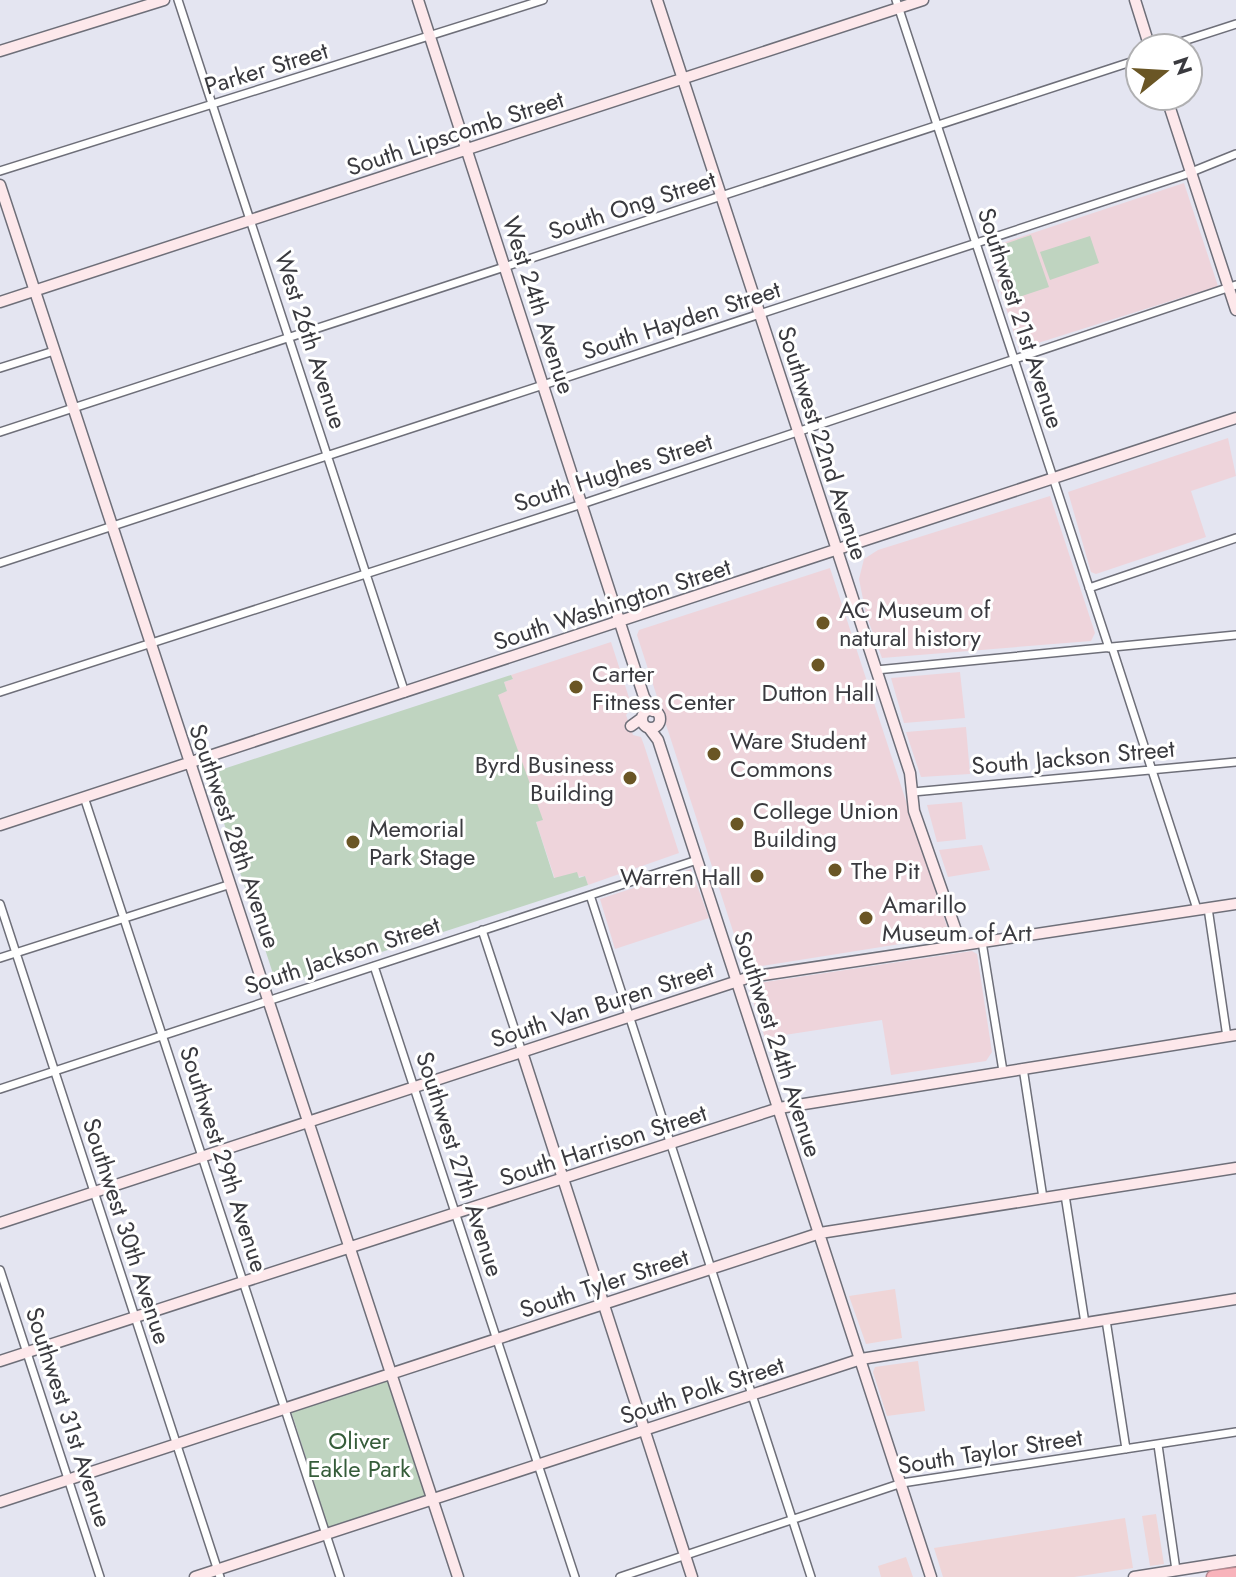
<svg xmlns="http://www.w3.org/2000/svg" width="1236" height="1577" viewBox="0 0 1236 1577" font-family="Jost,sans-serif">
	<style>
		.commercial { fill: #efd5d7 }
		.education { fill: #eed4db }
		.green { fill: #bfd4c0 }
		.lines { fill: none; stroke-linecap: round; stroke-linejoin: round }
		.street-casing { stroke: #6e6f79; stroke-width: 10 }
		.secondary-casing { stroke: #6e6f79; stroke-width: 13 }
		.highway-casing { stroke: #b68990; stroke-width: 15 }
		.street { stroke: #fff; stroke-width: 7 }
		.secondary { stroke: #fde8eb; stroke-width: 10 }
		.highway { stroke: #f8b3bb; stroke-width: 12 }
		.poi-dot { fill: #6a5625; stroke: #fff; stroke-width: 3 }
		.labels { text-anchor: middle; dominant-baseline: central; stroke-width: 6; stroke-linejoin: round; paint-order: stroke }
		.street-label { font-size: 24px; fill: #3a3a3f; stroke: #fff }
		.poi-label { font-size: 24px; fill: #3a3a3f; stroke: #fff; text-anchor: start }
		.park-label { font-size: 24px; fill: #365d3a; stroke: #fff }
	</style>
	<rect width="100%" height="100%" fill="#e4e5f1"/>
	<path class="commercial" d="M895,1289L902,1338L866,1344L849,1296Z
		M918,1361L925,1411L887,1416L873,1372L875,1367Z
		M1156,1514L1164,1564L1150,1566L1142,1516Z
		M1125,1518L1133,1568L1074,1577H943L934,1548Z
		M906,1557L913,1577H881L878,1566Z"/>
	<path class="education" d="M1184,183L1218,286L1019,349L987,248Z
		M1228,438L1236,476L1191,491L1206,537L1096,574L1091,572L1068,492Z
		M1050,496L1095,633L1091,641L882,658L866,614L859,579L864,559L878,550Z
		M830,568L950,936L749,968L744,965L637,635L639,630Z
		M611,642L632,707L626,715L633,735L641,737L644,745L679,853L588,885L585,876L555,879L536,822L542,820L497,694L507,691L504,682L513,679L511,675Z
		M960,672L965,718L904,723L891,678Z
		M966,727L970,774L921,777L906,732Z
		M962,802L966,839L937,842L927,805Z
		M982,845L990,870L948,877L939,850Z
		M691,869L709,918L615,949L600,899Z
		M972,951L977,954L992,1052L986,1061L891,1075L882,1020L765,1038L749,988L752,984Z"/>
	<path class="green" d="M1031,235L1049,287L1007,301L990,249Z
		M1090,236L1099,263L1050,280L1040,252Z
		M511,675L513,679L504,682L507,691L498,695L543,820L536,822L554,878L577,872L579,878L585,876L588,885L277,986L208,774Z
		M389,1379L427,1496L329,1529L291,1411Z"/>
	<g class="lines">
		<defs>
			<path id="street" d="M178,0L405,693
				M896,0L1109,648
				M1162,48L1236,24
				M0,171L543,0
				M0,368L54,351
				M0,432L1140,59
				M0,563L1184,175L1236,154
				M1089,588L1236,538
				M1112,647L1197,909
				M876,670L1236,635
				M0,692L582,504L1236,285
				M913,792L1236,762
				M84,797L340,1577
				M590,895L811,1577
				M0,904L220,1577
				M1208,908L1227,1037
				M482,930L522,1052
				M982,942L1003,1071
				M0,958L231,884
				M374,966L575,1577
				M1023,1068L1043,1198
				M0,1089L697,860
				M1065,1195L1085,1323
				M0,1270L100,1577
				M1106,1320L1126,1449
				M1158,1445L1176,1570
				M620,1577L902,1483L1236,1432"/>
			<path id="secondary" d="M418,0L644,697L653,711
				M657,0L910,773L914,811L961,945
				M1135,0L1150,48
				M0,51L164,0
				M1166,96L1236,310
				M0,185L458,1577
				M0,302L923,0
				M642 719a9 9 0 1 1 18 0a9 9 0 1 1-18 0Z
				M631,726L642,718
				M649,728L658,740L931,1577
				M0,825L1236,418
				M522,1052L692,1577
				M0,1223L750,977L1236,904
				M0,1361L779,1108L1236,1035
				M0,1502L820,1233L1236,1168
				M195,1577L861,1359L1236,1299
				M1134,1577L1236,1561"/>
			<path id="highway" d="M1213,1577L1236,1574"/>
		</defs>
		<use href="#street" class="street-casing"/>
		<use href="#secondary" class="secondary-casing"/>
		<use href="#highway" class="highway-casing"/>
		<use href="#street" class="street"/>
		<use href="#secondary" class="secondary"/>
		<use href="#highway" class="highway"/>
	</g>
	<g class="poi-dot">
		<circle cx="823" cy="623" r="8"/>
		<circle cx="818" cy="665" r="8"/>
		<circle cx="576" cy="687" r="8"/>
		<circle cx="714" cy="754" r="8"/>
		<circle cx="630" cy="778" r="8"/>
		<circle cx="737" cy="824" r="8"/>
		<circle cx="353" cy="842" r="8"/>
		<circle cx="835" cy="870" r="8"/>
		<circle cx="757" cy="876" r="8"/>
		<circle cx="866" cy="918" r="8"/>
	</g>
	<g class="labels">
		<g class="street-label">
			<text transform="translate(266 68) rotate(-17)">Parker Street</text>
			<text transform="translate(455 133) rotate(-18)">South Lipscomb Street</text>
			<text transform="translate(632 205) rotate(-18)">South Ong Street</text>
			<text transform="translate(539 305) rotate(72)">West 24th Avenue</text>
			<text transform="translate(1021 318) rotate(72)">Southwest 21st Avenue</text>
			<text transform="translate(681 320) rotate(-18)">South Hayden Street</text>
			<text transform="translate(311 340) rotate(72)">West 26th Avenue</text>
			<text transform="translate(823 443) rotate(72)">Southwest 22nd Avenue</text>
			<text transform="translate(613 472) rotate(-18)">South Hughes Street</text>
			<text transform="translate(612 604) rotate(-18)">South Washington Street</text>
			<text transform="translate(1073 757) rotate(-5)">South Jackson Street</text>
			<text transform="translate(235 836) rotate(71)">Southwest 28th Avenue</text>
			<text transform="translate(342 955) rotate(-18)">South Jackson Street</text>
			<text transform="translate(602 1004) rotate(-18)">South Van Buren Street</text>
			<text transform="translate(778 1044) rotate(72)">Southwest 24th Avenue</text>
			<text transform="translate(603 1145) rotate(-18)">South Harrison Street</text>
			<text transform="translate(224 1159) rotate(72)">Southwest 29th Avenue</text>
			<text transform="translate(460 1164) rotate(72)">Southwest 27th Avenue</text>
			<text transform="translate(127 1231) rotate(72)">Southwest 30th Avenue</text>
			<text transform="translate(604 1283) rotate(-18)">South Tyler Street</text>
			<text transform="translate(702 1390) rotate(-18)">South Polk Street</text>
			<text transform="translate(69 1417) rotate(72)">Southwest 31st Avenue</text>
			<text transform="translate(990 1451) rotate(-9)">South Taylor Street</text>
		</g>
		<g class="poi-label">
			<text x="839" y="609">AC Museum of<tspan x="839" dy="28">natural history</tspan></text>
			<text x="592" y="673">Carter<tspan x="592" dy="28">Fitness Center</tspan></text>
			<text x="818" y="692" text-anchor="middle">Dutton Hall</text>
			<text x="730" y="740">Ware Student<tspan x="730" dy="28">Commons</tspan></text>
			<text x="614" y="764" text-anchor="end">Byrd Business<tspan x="614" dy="28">Building</tspan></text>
			<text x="753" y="810">College Union<tspan x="753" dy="28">Building</tspan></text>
			<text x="369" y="828">Memorial<tspan x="369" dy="28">Park Stage</tspan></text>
			<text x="851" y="870">The Pit</text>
			<text x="741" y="876" text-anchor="end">Warren Hall</text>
			<text x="882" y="904">Amarillo<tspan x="882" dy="28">Museum of Art</tspan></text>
		</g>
		<g class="park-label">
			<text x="359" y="1440">Oliver<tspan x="359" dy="28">Eakle Park</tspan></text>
		</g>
	</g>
	<g transform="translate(1164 72) rotate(72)"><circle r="38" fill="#ffffff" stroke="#b0b0b2" stroke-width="2"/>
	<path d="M0-6L14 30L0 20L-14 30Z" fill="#6a5625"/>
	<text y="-12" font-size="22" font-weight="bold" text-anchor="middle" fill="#3a3a3f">N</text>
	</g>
</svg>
